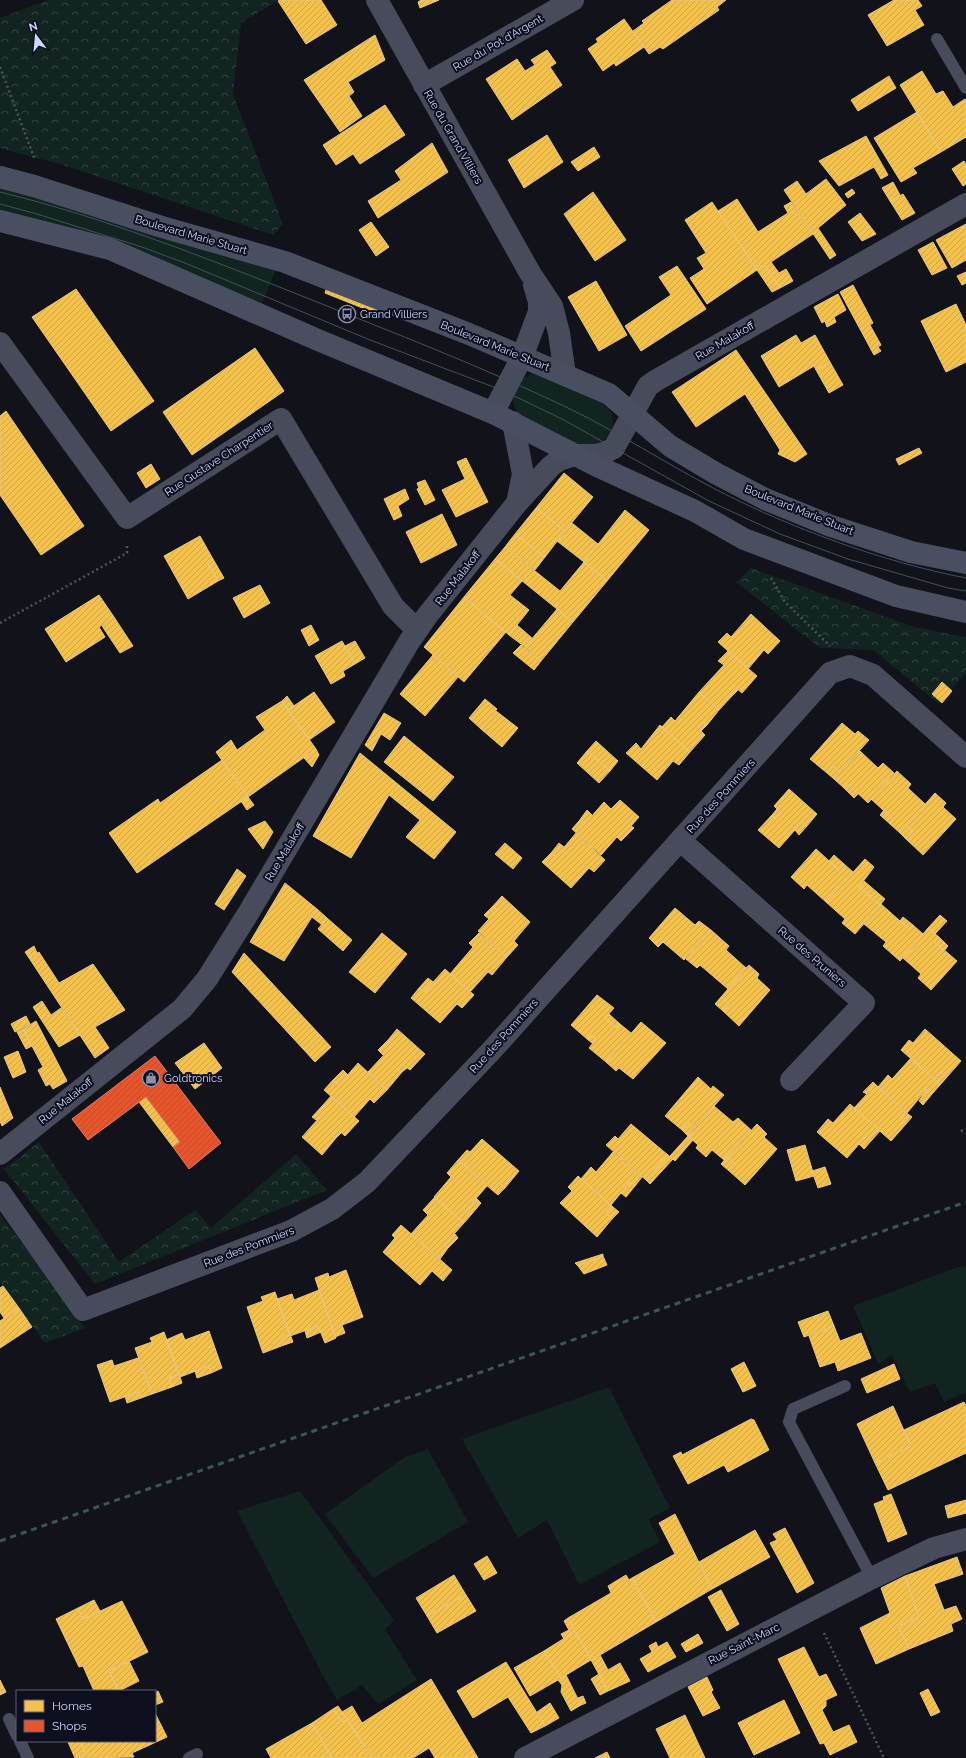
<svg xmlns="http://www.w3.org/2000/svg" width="966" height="1758" viewBox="0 0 966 1758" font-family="Raleway,sans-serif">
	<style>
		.green { fill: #112420 }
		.forest { fill: url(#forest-crowns) }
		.homes { fill: url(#homes-hatch); stroke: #e8c782 }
		.shops { fill: url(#shops-hatch); stroke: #de7d6c }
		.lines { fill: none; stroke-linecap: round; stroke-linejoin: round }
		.path { stroke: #47575c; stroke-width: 2.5; stroke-dasharray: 2 3; stroke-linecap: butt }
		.service { stroke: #474b5b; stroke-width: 12 }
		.minor { stroke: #474b5b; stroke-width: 22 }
		.tertiary { stroke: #474b5b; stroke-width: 22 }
		.secondary { stroke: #4a4e61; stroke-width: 22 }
		.tram { stroke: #3d545b; stroke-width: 1 }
		.rail { stroke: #3d545b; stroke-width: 3; stroke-dasharray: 6 5; stroke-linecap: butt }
		.labels { text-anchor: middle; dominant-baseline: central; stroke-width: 4; stroke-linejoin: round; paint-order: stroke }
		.street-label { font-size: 11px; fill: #cfd6fb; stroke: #0e0f1e }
		.poi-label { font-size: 11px; fill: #cfd6fb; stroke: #0e0f1e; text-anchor: start }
	</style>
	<defs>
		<pattern id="forest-crowns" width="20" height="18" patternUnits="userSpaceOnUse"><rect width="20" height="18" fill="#112420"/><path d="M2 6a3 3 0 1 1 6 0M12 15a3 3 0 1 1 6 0" fill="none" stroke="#334341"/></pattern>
		<pattern id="homes-hatch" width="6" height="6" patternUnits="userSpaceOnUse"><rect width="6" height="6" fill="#f2c14e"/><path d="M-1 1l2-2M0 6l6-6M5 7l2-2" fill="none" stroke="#cea74d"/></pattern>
		<pattern id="shops-hatch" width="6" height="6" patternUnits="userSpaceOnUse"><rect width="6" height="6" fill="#e4572e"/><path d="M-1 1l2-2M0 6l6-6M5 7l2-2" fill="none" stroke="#b25037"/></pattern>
	</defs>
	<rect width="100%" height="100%" fill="#12121a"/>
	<path class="green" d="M0,185L277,268L259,310L0,213Z
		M537,372L602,403L612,413L613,426L607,437L597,447L580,446L522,417C504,401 516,377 537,372Z
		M966,1266V1392L944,1402L935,1383L910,1392L892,1355L878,1364L853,1306L958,1267Z
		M609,1387L670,1508L649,1519L660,1542L579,1585L547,1520L518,1538L462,1439Z
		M428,1449L468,1522L373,1578L325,1514L405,1457Z
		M300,1491L394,1620L385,1629L417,1680L378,1704L362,1685L337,1700L322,1674L237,1511Z"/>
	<path class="forest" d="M48,0H279L241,23L233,94L283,224L273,235L63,165L0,148V18Z
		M751,568L914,627L966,637V672L939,704L873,650L820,648L736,582Z
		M39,1142L119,1262L195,1210L211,1228L296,1154L327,1190L95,1284L4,1169Z
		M0,1214L85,1328L45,1343L0,1282Z"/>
	<path class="homes" d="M280,0H321L337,25L306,44L278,1Z
		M421,0H439L420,8L418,2Z
		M672,0H726L717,7L719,10L663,49L660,47L649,54L633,31L644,23L642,21Z
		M894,0H918L922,6L915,10L924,25L887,46L868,15Z
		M624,19L644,47L616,66L614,63L603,71L588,49L598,42L596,39Z
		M375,35L385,60L348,82L354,92L349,96L362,116L340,132L304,80Z
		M547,50L556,63L550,67L562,85L512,120L486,79L517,59L525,71L535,65L531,60Z
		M922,71L936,94L943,91L953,107L965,99L966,101V137L941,152L900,85Z
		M889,76L896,88L858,111L851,100Z
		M385,105L405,135L360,164L353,154L336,165L323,145Z
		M917,112L941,152L913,168L917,173L901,182L874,138Z
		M547,135L563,162L524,188L508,160Z
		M866,136L888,175L881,179L874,167L839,186L819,161Z
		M432,143L448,172L378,218L368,201L401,180L395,171Z
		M594,147L600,157L578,171L571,162Z
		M964,161L966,164V184L963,186L952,169Z
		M826,179L846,205L818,228L836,255L830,259L784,190L797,181L806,194Z
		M893,182L900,195L890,201L882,188Z
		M852,189L855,193L848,198L845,194Z
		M593,192L626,240L595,261L564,214Z
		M903,194L915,213L902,220L890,201Z
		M737,199L758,232L788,213L784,206L791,202L813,234L771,262L779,273L786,269L793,281L780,288L764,265L757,270L718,211Z
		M712,202L757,270L707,304L690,278L704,269L697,258L706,253L685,220Z
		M860,213L876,234L862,241L848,222Z
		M371,222L389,247L376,256L359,230Z
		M966,224V260L952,268L936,240Z
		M933,242L947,268L932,275L918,250Z
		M764,265L780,288L772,292L757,270Z
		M677,266L706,309L641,351L625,326L671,295L659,277Z
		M966,272V283L962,285L957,276Z
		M596,281L627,335L599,351L568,297Z
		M853,285L873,323L870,325L881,345L878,347L881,351L874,355L840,292Z
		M327,287L378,307L375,313L325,293Z
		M76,289L154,401L111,431L32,317Z
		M838,294L846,310L834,317L836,322L827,327L825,321L822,323L814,307Z
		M956,304L966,325V362L946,372L921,321Z
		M796,335L801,343L815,335L830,362L816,370L814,366L779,387L761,356Z
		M255,348L284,391L192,455L163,412Z
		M736,350L807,454L795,462L778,454L780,450L745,394L696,427L672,392Z
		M830,362L843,385L829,393L816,370Z
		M6,411L84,526L41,555L0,495V416Z
		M919,448L922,453L899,465L896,459Z
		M466,458L488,502L456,517L442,490L465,479L457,462Z
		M151,464L160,479L146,488L137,473Z
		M564,473L593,497L565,531L536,508Z
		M425,480L435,500L425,505L417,489L419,488L417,483Z
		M405,489L409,499L398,506L402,516L394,520L384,499Z
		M536,508L565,531L545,557L515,534Z
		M625,510L649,530L607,581L584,562Z
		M442,514L457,545L421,563L406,532Z
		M572,523L598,544L584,562L557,541Z
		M515,534L545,557L535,570L505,547Z
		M200,536L213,559L207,562L218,581L188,599L164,556Z
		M505,547L560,591L584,562L607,581L573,622L495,559Z
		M213,559L224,578L218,581L207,562Z
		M495,559L522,581L510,595L529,610L509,635L464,597Z
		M260,585L270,603L244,618L233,598Z
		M99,595L114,617L99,627L105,637L66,662L45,629Z
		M464,597L506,632L464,682L424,647Z
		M557,609L573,622L541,661L525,647Z
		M751,614L780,641L768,654L764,650L748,669L718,642L727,633L731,637Z
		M114,617L133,646L120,653L102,626Z
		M311,625L319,640L309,646L301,630Z
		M517,625L532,638L525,647L509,635Z
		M342,641L355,664L343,671L345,676L331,684L315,656Z
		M355,641L365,658L355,664L345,646Z
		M521,645L541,661L534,670L513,653Z
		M728,651L757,676L742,693L734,686L728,692L732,696L719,710L699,692L724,665L718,661Z
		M433,655L458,677L425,716L400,694Z
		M942,682L952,691L942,703L932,694Z
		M734,686L738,690L732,696L728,692Z
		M314,692L335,722L309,740L288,710Z
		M699,692L719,710L707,725L703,722L698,728L705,735L690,752L662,727L671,717L675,721Z
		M287,696L294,706L288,710L282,701Z
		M485,699L497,709L481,729L469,718Z
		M282,701L316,749L248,797L216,752L231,740L237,750L265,730L256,717Z
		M496,711L518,728L502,747L481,729Z
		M384,713L401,723L390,740L381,734L372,751L365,745Z
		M703,722L707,725L701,731L698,728Z
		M842,723L855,734L858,731L869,740L840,772L833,766L827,773L810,759Z
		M660,725L690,752L679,765L673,761L657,780L626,753L636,743L641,749Z
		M404,736L454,777L433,801L384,762Z
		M596,741L618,761L610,771L587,751Z
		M316,749L319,755L312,767L304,758Z
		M587,751L599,761L588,773L577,763Z
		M860,751L878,768L883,763L894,773L868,803L848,784L844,788L834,779Z
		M360,753L456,832L434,859L406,837L420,820L389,795L351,858L313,836Z
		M222,760L248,797L137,873L109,833L158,799L160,803Z
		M599,761L610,771L599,783L588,773Z
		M833,766L840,772L834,779L827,773Z
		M897,771L911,784L908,788L925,804L900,833L890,824L894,820L871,799Z
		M848,784L858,794L854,798L844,788Z
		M789,789L817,814L807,826L802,822L779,848L758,830L772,815L776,819L781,813L774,806Z
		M935,793L946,803L943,807L956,819L923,855L906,839L913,832L906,826Z
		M248,797L254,805L247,810L241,801Z
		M620,800L639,817L631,826L634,828L621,841L617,837L601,855L572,829L579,821L584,825L604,802L611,809Z
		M777,809L781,813L776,819L772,815Z
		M587,810L592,815L584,825L579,821Z
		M884,810L894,820L890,824L880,815Z
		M265,821L273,832L263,849L248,829Z
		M802,822L807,826L799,835L795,830Z
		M906,826L913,832L906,839L900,833Z
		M576,833L605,860L594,872L589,868L571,888L542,862L551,853L556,857Z
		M505,843L522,858L513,869L495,854Z
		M559,843L564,847L556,857L551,853Z
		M816,849L839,870L844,864L853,872L826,902L807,885L804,889L791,877Z
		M834,855L844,864L839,870L829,861Z
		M865,859L874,867L859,887L880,905L855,934L842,923L845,919L826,902Z
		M237,869L246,876L224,910L215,904Z
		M864,881L885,899L880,905L859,887Z
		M285,883L317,909L284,961L250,942Z
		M502,896L530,922L514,941L518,945L507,957L478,931L497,910L493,906Z
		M881,904L909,929L913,925L923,934L900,961L883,946L886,942L864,924Z
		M493,906L497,910L489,919L484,915Z
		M675,908L695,925L699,921L711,930L684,960L663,942L658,947L649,938Z
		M317,909L327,918L322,925L312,917Z
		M940,915L947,921L935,934L928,928Z
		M903,917L913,925L909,929L900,921Z
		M327,918L352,940L343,951L318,929Z
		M928,928L939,937L935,942L957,961L931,990L918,978L921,974L903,958Z
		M711,930L729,946L726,950L746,968L728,989L700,965L697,968L686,959Z
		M382,933L407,954L375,993L349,972Z
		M479,933L507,957L492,975L488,972L470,992L450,974L473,947L469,943Z
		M939,937L948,946L944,951L935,942Z
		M34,946L37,953L29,958L25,952Z
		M39,952L59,983L93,964L125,1010L95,1027L109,1048L95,1058L29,958Z
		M244,953L320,1035L304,1050L232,972Z
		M749,965L759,974L757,978L770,990L739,1026L723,1011L729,1004L721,997Z
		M445,969L474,995L462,1008L457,1004L440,1023L411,998L419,988L424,992Z
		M428,978L433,982L424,992L419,988Z
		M597,995L614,1008L605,1018L616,1028L620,1024L631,1033L606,1062L589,1048L596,1039L591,1035L587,1039L571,1025Z
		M721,997L729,1004L723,1011L715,1004Z
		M42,1001L51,1015L61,1008L80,1035L59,1047L33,1007Z
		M609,1014L620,1024L616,1028L605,1018Z
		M26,1016L30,1024L15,1032L11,1024Z
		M36,1021L67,1081L53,1089L50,1084L46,1086L38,1070L43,1067L23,1029Z
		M641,1022L666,1043L633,1079L619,1068L616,1071L606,1062Z
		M23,1029L32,1046L26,1049L17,1032Z
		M397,1029L425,1054L410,1070L402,1064L398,1069L402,1072L387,1090L368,1072L393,1045L388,1040Z
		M925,1029L961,1061L947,1077L941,1072L934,1079L901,1050L909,1040L913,1043Z
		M320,1035L331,1047L315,1062L304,1050Z
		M591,1035L596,1039L592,1043L587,1039Z
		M388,1040L393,1045L383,1055L378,1050Z
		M204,1043L222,1068L195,1089L175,1063Z
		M18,1051L26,1072L13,1078L4,1057Z
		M911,1058L940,1085L932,1094L927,1089L907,1113L878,1087L888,1075L892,1079Z
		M358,1063L387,1090L374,1103L370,1099L354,1117L324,1090L333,1080L339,1085Z
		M402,1064L407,1068L402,1072L398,1069Z
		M343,1070L348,1075L339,1085L333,1080Z
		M941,1072L947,1077L940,1085L934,1079Z
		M698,1077L711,1089L713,1086L724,1095L694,1128L688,1123L682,1130L665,1116Z
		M873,1082L905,1112L900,1118L906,1124L891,1141L854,1108L867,1094L863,1092Z
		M0,1087L13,1118L2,1126L0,1121Z
		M927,1089L932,1094L923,1105L919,1101Z
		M331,1096L359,1121L345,1136L337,1129L332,1135L336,1138L322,1155L302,1137L327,1109L323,1105Z
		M146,1097L180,1142L173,1147L139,1102Z
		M850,1104L880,1131L871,1141L866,1136L847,1158L817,1132L828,1119L833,1123Z
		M323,1105L327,1109L316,1120L312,1117Z
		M714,1106L733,1122L738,1118L751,1130L724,1160L712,1150L706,1157L696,1148L698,1145L688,1136Z
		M905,1112L912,1117L906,1124L900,1118Z
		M688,1123L694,1128L688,1136L682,1130Z
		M631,1124L668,1155L646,1180L606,1145L615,1136L618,1139Z
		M757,1124L767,1134L764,1137L777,1149L745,1185L728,1170L734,1163L727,1157Z
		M337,1129L341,1133L336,1138L332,1135Z
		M688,1136L693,1140L675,1161L670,1156Z
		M866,1136L871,1141L864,1149L859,1144Z
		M482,1139L519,1171L505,1188L499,1182L492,1190L458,1160L467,1150L470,1152Z
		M805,1145L814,1176L796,1181L787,1150Z
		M613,1152L642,1177L635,1186L630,1182L611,1205L581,1179L591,1167L596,1172Z
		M668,1155L673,1159L650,1184L646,1180Z
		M727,1157L734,1163L728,1170L721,1164Z
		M458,1160L487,1186L466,1210L471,1215L464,1223L434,1197L451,1177L447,1173Z
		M825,1167L831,1184L818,1188L812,1171Z
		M578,1176L612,1206L606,1213L612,1219L597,1237L560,1203L572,1191L568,1187Z
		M499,1182L505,1188L498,1195L492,1190Z
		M630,1182L635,1186L626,1197L621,1193Z
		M435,1197L464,1223L444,1245L448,1248L440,1259L411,1234L428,1215L423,1210Z
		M476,1198L481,1203L471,1215L466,1210Z
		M612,1206L619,1212L612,1219L606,1213Z
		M401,1225L452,1270L443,1281L432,1271L420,1285L383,1252L395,1238L392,1235Z
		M455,1234L458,1238L448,1248L444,1245Z
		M603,1254V1256L578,1266L575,1263Z
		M603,1256L607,1265L584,1274L578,1266Z
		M346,1270L363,1317L342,1325L345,1333L335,1337L315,1278L328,1273L329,1277Z
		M3,1286L19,1308L4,1318L0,1312V1288Z
		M319,1290L336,1338L325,1343L318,1326L290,1336L277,1299L292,1294L294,1300Z
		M275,1292L290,1334L281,1337L284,1345L263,1353L247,1307L263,1301L261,1297Z
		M19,1308L32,1327L0,1348V1321Z
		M828,1311L834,1326L804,1337L798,1322Z
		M318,1326L321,1332L307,1338L305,1331Z
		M834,1326L840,1341L861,1333L871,1358L838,1371L835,1362L820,1367L809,1336Z
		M209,1331L222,1368L211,1373L209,1366L180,1377L166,1340L182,1333L185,1340Z
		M164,1332L179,1374L169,1378L172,1387L152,1394L135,1348L152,1342L150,1338Z
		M290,1334L293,1342L284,1345L281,1337Z
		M138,1358L152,1394L141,1398L139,1392L110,1402L97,1365L112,1360L114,1366Z
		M744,1362L756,1386L743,1392L731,1369Z
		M894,1364L900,1379L867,1393L861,1379Z
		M209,1366L211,1373L197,1378L195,1371Z
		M179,1374L182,1383L172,1387L169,1378Z
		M139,1392L141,1398L127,1403L125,1396Z
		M964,1402L966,1406V1453L888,1490L875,1463L911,1446L904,1430Z
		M893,1406L911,1446L875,1463L857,1424Z
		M751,1419L754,1420L769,1450L728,1472L724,1465L688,1484L673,1456L681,1452L682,1455Z
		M891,1494L907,1534L888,1542L874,1504L884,1500L883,1497Z
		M966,1500V1513L948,1518L945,1506Z
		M675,1514L712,1589L656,1622L632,1578L675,1554L659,1523Z
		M785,1528L814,1583L797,1593L770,1543L777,1540L773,1534Z
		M755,1530L770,1557L712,1589L699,1562Z
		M487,1556L497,1573L484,1580L474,1564Z
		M957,1557L963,1574L934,1584L944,1610L956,1606L962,1619L951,1624L953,1631L909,1649L898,1626L919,1617L905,1576Z
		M454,1575L466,1595L427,1616L416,1598Z
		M626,1575L629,1580L632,1578L656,1622L600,1655L608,1670L620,1663L630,1681L608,1691L568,1618L611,1593L608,1586Z
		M905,1576L919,1617L898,1626L909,1649L876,1664L860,1628L890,1613L881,1588Z
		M721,1590L739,1624L727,1631L708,1597Z
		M466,1595L476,1611L437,1633L427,1616Z
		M94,1600L100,1611L83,1619L78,1608Z
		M122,1601L148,1652L109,1671L119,1691H94L83,1666L79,1667L56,1619L78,1608L83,1619Z
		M568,1618L591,1660L561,1678L544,1651L571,1634L564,1621Z
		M569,1630L571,1634L564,1639L561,1634Z
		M698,1634L703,1643L686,1652L681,1644Z
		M656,1642L658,1647L667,1642L676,1657L648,1672L640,1659L652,1652L649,1646Z
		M804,1647L819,1677L826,1674L837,1695L826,1700V1706L822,1710L833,1732L849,1725L857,1742L830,1755L824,1743L820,1744L778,1659Z
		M544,1651L561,1678L566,1675L581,1705L571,1711L561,1692L562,1685L558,1680L530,1696L514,1668Z
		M129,1661L139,1681L119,1691L109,1671Z
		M506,1662L545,1726L531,1733L508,1697L473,1718L457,1691Z
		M599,1674L608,1691L600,1695L591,1679Z
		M707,1677L713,1690L711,1692L720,1708L703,1716L688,1687Z
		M431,1679L478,1758H435L429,1748L413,1758H373L366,1746L363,1745L342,1712L352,1706L362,1723Z
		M0,1680L6,1692L0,1695Z
		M928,1689L940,1712L931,1716L920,1693Z
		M158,1691L163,1702L155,1705V1693Z
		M583,1696L586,1703L581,1705L578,1698Z
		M784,1700L800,1733L754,1755L738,1723Z
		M550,1703L559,1718L545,1726L537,1712Z
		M338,1706L347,1719L342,1722L333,1709Z
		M333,1709L342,1722L347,1719L373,1758H332L312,1723Z
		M155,1713L167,1737L132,1753L134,1757L77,1758L86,1754L80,1741H155Z
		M685,1715L705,1758H670L656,1729Z
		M312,1723L332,1758H271L266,1749Z
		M71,1741H80L86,1754L75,1758L68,1742Z
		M607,1752L610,1758H595Z"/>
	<path class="shops" d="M155,1056L221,1143L189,1169L173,1147L180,1142L146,1097L88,1140L72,1119Z"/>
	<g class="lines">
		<path class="path" d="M0,67L35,160
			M771,578L785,602L830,646
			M0,623L127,553V543
			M961,1131L966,1129
			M824,1633L884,1758"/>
		<path class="service" d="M937,39L966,88
			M845,1386L793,1409L789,1422L872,1578
			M9,1719L17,1736
			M20,1741L28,1758
			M189,1758L197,1754"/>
		<path class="minor" d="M377,0L530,273L552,306L559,333L565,375
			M424,85L573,0
			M0,343L127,518L281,419L393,606L417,630
			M493,413L522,357L539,312V302L534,285
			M513,422L523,474L517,503
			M681,841L864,1003L791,1080
			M0,1154L182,1009L207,979L249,912L409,642L427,616L517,503L551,466L559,460L575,455H596L604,453L614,448L648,386L655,381L966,204
			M0,1192L83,1310L291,1231L332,1209L367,1182L492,1050L830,673L850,666L873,675L966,757"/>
		<path class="tertiary" d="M525,1758L872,1578L934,1548L966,1539"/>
		<path class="secondary" d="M0,177L34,186L162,227L285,262L469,334L609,394L670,446L717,474L765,499L831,526L911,552L966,563
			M0,221L110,249L318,340L493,413L597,466L695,511L744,539L896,596L966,612"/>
		<path class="tram" d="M0,192C106,218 206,258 307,298C394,333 483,367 568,408C618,432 665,463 715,489C790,528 883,562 966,578
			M0,204L37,214L142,247L185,263L370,340L504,391L562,419L709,501L780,534L848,559L948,588L966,591"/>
		<path class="rail" d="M0,1541L966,1202"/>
	</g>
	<defs>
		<symbol id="bus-ring" viewBox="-11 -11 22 22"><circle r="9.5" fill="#0e0f1e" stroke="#8d91ac" stroke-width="1.5"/><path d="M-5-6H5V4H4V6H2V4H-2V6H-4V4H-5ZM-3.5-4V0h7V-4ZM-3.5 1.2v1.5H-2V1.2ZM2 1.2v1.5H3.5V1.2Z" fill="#8d91ac"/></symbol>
		<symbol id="shop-ring" viewBox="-11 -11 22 22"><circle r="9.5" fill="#0e0f1e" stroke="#8d91ac" stroke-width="1.5"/><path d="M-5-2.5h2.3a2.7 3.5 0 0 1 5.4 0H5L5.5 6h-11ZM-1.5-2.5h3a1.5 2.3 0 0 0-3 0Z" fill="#8d91ac"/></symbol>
	</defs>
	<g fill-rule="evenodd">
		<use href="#bus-ring" x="337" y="304" width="20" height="20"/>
		<use href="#shop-ring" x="141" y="1068" width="20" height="20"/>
	</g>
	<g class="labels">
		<g class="street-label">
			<text transform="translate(498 43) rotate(-30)">Rue du Pot d'Argent</text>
			<text transform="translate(453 137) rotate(60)">Rue du Grand Villiers</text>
			<text transform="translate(191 235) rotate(16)">Boulevard Marie Stuart</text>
			<text transform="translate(725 341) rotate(-30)">Rue Malakoff</text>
			<text transform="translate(495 346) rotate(22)">Boulevard Marie Stuart</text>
			<text transform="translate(219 459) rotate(-33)">Rue Gustave Charpentier</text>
			<text transform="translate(799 510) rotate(22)">Boulevard Marie Stuart</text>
			<text transform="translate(458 578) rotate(-52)">Rue Malakoff</text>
			<text transform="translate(721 796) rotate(-48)">Rue des Pommiers</text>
			<text transform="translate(285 852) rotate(-59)">Rue Malakoff</text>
			<text transform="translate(812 957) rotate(41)">Rue des Pruniers</text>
			<text transform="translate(504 1036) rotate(-48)">Rue des Pommiers</text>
			<text transform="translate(66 1101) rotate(-39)">Rue Malakoff</text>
			<text transform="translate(249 1247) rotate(-21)">Rue des Pommiers</text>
			<text transform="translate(744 1644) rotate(-27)">Rue Saint-Marc</text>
		</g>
		<g class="poi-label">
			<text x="360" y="314">Grand Villiers</text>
			<text x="164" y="1078">Goldtronics</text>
		</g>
	</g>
	<rect x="16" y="1690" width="140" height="52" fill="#0e0f1e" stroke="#5b5f76"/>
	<rect x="24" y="1700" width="20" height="12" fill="#f2c14e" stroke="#5b5f76"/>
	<text x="52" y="1710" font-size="12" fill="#cfd6fb">Homes</text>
	<rect x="24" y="1720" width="20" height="12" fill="#e4572e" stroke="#5b5f76"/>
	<text x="52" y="1730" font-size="12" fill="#cfd6fb">Shops</text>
	<g transform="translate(36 36) rotate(344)" stroke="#0e0f1e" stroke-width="3" paint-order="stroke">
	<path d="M0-3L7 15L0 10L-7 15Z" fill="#cfd6fb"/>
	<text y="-6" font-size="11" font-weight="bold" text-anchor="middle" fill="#cfd6fb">N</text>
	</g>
</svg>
